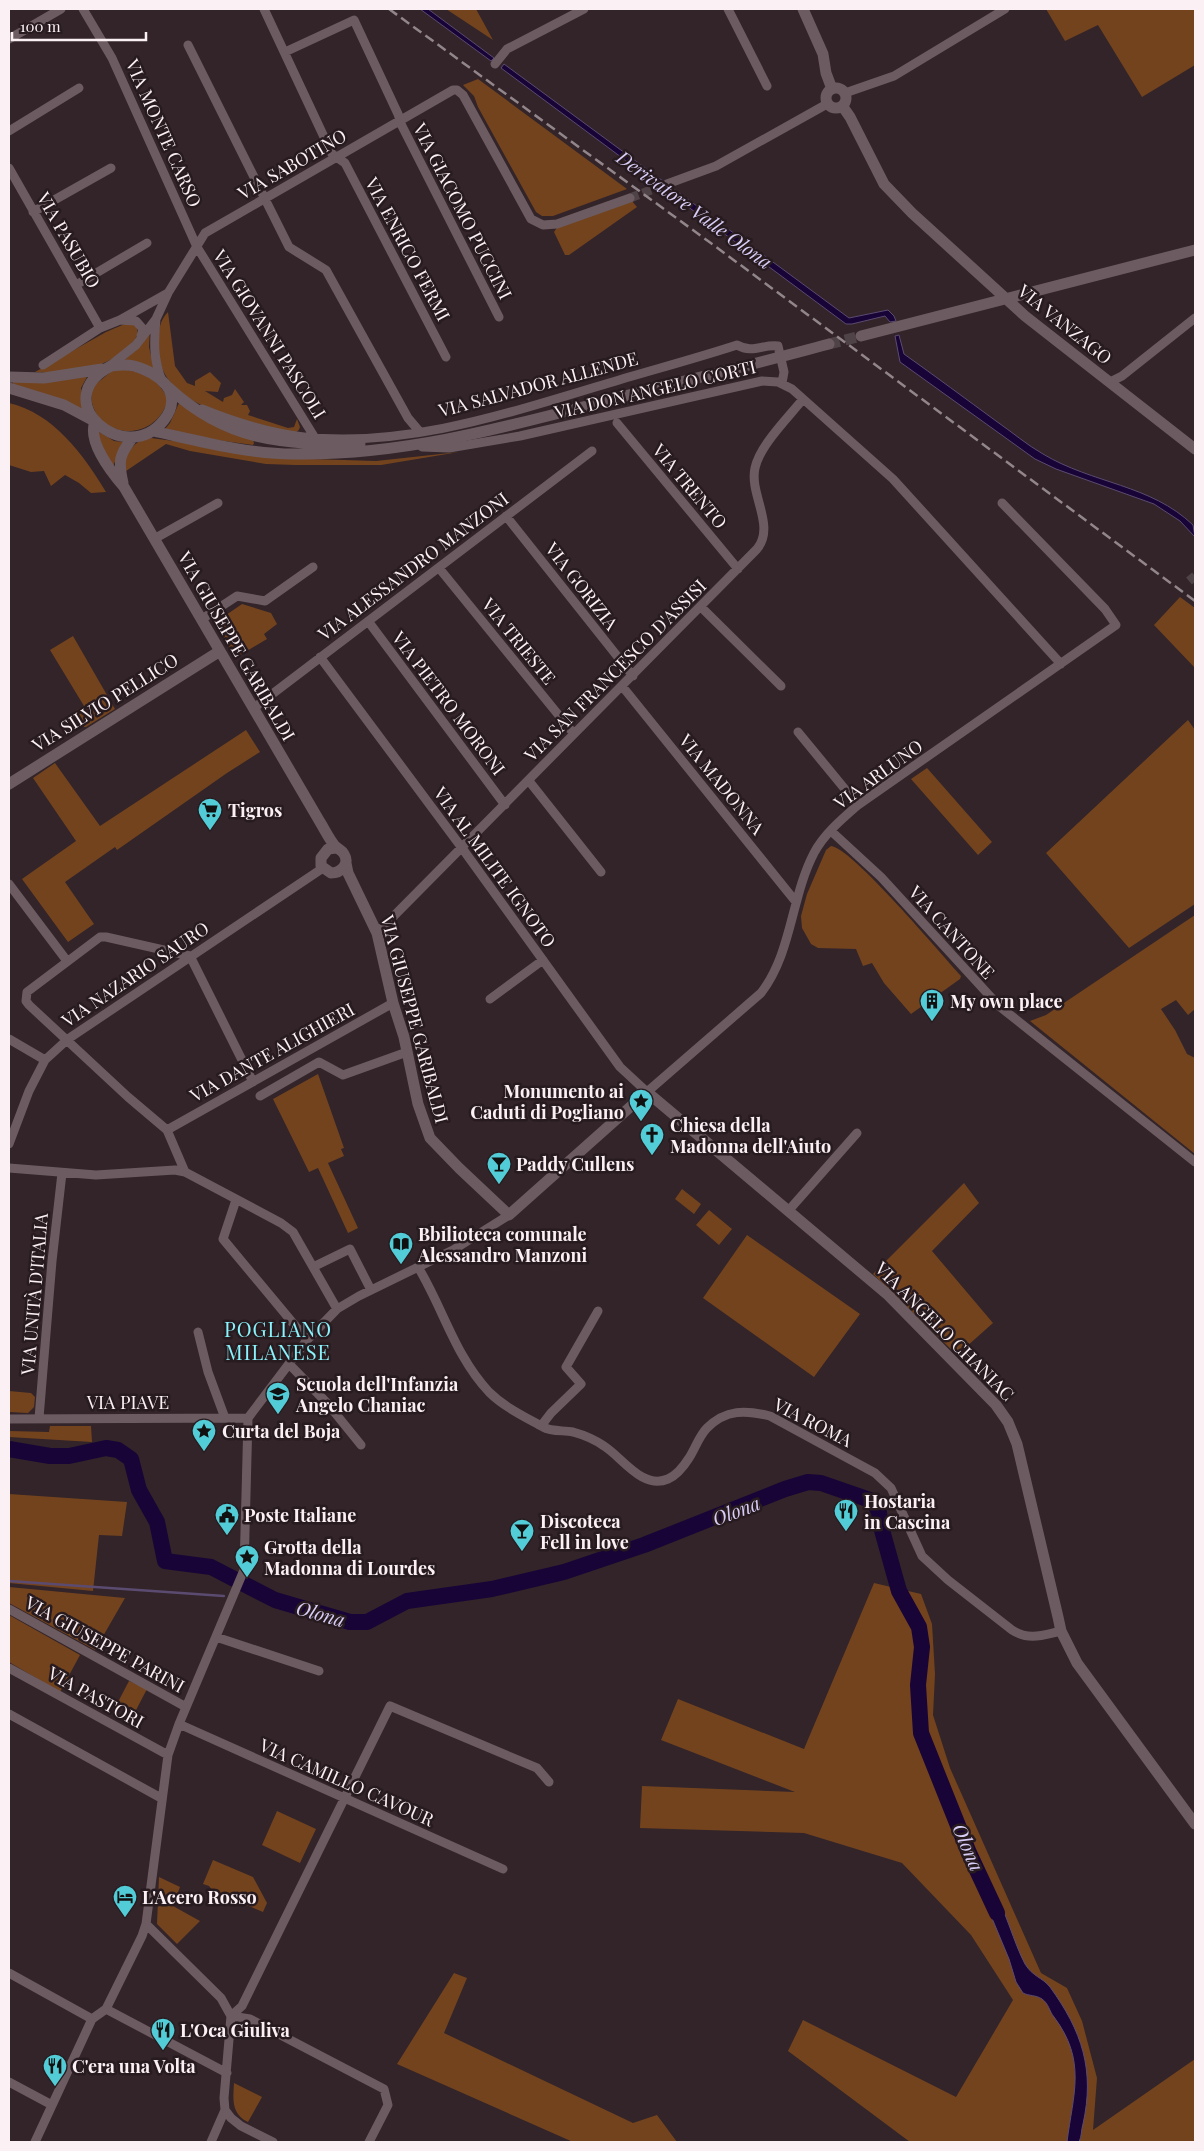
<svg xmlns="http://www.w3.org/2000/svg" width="1204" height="2151" viewBox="0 0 1204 2151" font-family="'Playfair Display',serif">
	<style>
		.green { fill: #73431e }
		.water { fill: #180437; stroke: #5c4b70 }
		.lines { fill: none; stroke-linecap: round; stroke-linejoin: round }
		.stream { stroke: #5c4b70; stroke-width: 2.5 }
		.river { stroke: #180437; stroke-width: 16 }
		.street-tunnel { stroke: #504348; stroke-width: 9; stroke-dasharray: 9 4.5; stroke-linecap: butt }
		.secondary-tunnel { stroke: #504348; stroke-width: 11; stroke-dasharray: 11 5.5; stroke-linecap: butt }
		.street { stroke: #6c5c61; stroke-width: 9 }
		.secondary { stroke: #6c5c61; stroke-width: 11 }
		.rail { stroke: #92868b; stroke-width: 2.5; stroke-dasharray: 10 5; stroke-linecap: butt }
		.labels { text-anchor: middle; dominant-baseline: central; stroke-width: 5; stroke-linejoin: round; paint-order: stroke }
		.street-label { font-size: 18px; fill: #fbf1f5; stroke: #281b1f }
		.poi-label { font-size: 18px; font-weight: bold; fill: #fbf1f5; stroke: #281b1f; text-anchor: start }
		.water-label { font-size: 19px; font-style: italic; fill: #d7cef8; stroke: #281b1f }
		.quarter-label { font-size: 20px; letter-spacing: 1px; fill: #89f4fd; stroke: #281b1f }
	</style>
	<rect width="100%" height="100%" fill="#322429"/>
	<path class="green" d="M446,9H476L493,40Z
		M1046,9H1195V65L1142,97L1098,25L1065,41Z
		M478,79L627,189L553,216H542L536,212L478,107L474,96L463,85Z
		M631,200L637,207L569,255H565L554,232L558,226Z
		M168,312L175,366L187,383L195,386V381L210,372L221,383L218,392L205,391L223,402L224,398L232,395L235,389L244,402L241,405H247L250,411L248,415L288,428L294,427L297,419L300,427C299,429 299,431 296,432C290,435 267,426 259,424C215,412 154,398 158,340C159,329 160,320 168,312Z
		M127,323L135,325C139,331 138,336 133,342C112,369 66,375 35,372L106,332Z
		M150,328L149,347L154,369L123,361L138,348Z
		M123,369C147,374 156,377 168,399C158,440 102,442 92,403C91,398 91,392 91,388L112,371Z
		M88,375L81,388L84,412L13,386V381Z
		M9,403C53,413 84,455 106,492L91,493L79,483L65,475L51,486L44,471L31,472L9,465Z
		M179,403L253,440L254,443L253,445L217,440L165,429L170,423Z
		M96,430L114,441L124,442L113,466L108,460Z
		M151,438L311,459L376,461L459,452L381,465H295L266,464L190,451L166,444L126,471L124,461C132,447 135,440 151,438Z
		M1180,597L1195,608V668L1154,625Z
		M242,604L271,613L277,624L264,634L267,639L235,658L216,622Z
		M73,636L115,709L86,727H84L75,711L84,706L50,650Z
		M1188,720L1195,730V904L1129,948L1046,853Z
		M246,730L260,752L227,773L117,850L115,847L65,882L94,924L68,942L22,879L76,841L33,778L55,763L100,826Z
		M927,768L992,842L978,855L911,779Z
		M831,846C851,847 942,955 961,976L960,979L911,1014L884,983L872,963L863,966L856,949L818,948L811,944L802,928L801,916L807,894L826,850Z
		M1195,915V1009L1188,1015L1176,1000L1161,1009L1175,1030L1187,1054L1195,1058V1154L1030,1021L1046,1015Z
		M318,1074L344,1148L341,1149L344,1156L328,1163L358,1228L348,1233L318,1168L309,1172L273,1099Z
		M964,1183L979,1203L932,1251L993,1323L957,1355L873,1274Z
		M682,1189L701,1204L694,1214L675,1199Z
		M709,1210L732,1229L719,1245L696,1225Z
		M747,1235L860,1314L814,1377L703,1298Z
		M9,1391L31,1393L35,1397L34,1407L28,1413L9,1412Z
		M50,1426H91L92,1442L9,1437V1431L49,1432Z
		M9,1494L127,1502L122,1536L99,1535L93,1591L9,1583Z
		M874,1583L921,1594L932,1624L935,1674L933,1715L950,1768L1041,1973L1067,1988L1082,2021L1097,2078L1093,2130L1195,2059V2142H910L788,2051L803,2020L956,2097L1013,2000L971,1935L902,1863L804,1833L640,1828L642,1786L795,1792L661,1740L678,1699L804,1749Z
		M9,1587L125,1598L95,1650L9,1603Z
		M9,1615L80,1655L60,1692L9,1662Z
		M129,1681L147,1689L135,1712L118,1702Z
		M277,1811L316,1829L300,1863L262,1845Z
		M213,1860L253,1877L267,1903L263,1912L213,1891L209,1886L203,1884Z
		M159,1877L180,1887L173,1906L200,1921L177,1944L157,1924Z
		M454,1973L467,1978L444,2033L633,2123L657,2115L677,2142H573L397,2064Z
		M234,2083L262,2097L248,2122C231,2114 233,2099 234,2083Z"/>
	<path class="water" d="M420,9H428L494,58L491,61Z
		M504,64L849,318L888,310L894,316L896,321L890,322L885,316L852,324H846L501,68Z
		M899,335L904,354C935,376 966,399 996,421C1012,432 1027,445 1043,454C1093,484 1150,484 1193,525L1195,537L1180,521L1154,504L1056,469L1035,459L900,362L895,336Z
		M993,1890C1007,1913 1013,1941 1025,1964C1033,1977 1042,1977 1050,1987C1082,2031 1095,2070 1083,2124C1081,2130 1082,2136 1079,2142H1067C1073,2094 1087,2061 1054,2017C1049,2011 1049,2004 1042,1999C1036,1995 1029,1996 1023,1993L1016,1982L1009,1959L984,1899Z"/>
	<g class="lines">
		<path class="stream" d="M9,1581L224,1596"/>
		<path class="river" d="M9,1449L50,1456H69L106,1448L118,1450L131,1459L139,1490L157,1522L165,1561L211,1567L275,1600L350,1622H367L407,1601L492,1589L564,1572L644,1545L785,1489L808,1482L821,1483L873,1501L879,1512L880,1523L899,1591L919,1627L922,1647L918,1685L921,1733L969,1853L997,1913"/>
		<path class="street-tunnel" d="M630,198L667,184
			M1189,581L1195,576"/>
		<path class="secondary-tunnel" d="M829,344L861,336"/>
		<path class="street" d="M83,9L112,58L197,247L315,438
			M264,9L332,154L345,163L446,357
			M728,9L767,86
			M9,39L61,9
			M188,45L289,247L326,270L408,418L419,431
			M285,52L354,20L398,114L402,126L499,317
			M495,64L507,49L584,9
			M845,93L894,76L1005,9
			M9,131L79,88
			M9,168L100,328
			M667,184L716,166L827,104
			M33,212L111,168
			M76,285L147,243
			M156,319C154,342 153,359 162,381
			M120,320L136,321L143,329L141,336
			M43,365L100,328L120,320L168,293
			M111,365L136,345L156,319L168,293L205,233L453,90H457L463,95L531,219L543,225L557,224L630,198
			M1110,382L1122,376L1195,318
			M202,409C234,422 269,433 304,437C408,448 511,412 609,383C652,370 694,359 737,345C753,354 762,344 778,346L784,372L782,383
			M617,423L738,569
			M422,447L449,448L520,436L762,381L778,382L792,389L893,479L1061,664
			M506,516L633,676
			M154,539L218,503
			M439,568L574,734
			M701,607L781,686
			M202,619L237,596L265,601L313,567
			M368,621L505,805
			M320,657L462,848L620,1067L647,1092L761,993C792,953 791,897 814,853C824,834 842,819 858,805L1116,625L1105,609L1002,503
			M622,686L796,902
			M254,708L592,451
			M798,732L858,805
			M529,781L601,872
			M831,831L881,877L999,1006L1195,1162
			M9,884L67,961
			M377,933L757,549C776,526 749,494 755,468C760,445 788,418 803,399
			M490,999L543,960
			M9,1039L45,1060
			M253,1082L190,956L106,937H100L27,992L26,1001L29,1005L128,1097L167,1130L185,1172L281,1223L293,1232L337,1309
			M260,1096L319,1062L343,1075L407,1052
			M167,1130L393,1003
			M9,1144L29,1091L45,1060L68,1039L323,868
			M9,1168L96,1175L175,1170L185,1172
			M236,1200L223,1239L307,1340
			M789,1210L857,1133
			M313,1267L350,1249L371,1290
			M418,1267C443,1308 455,1356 489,1392C504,1407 525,1417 543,1427C552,1432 563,1430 573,1432C584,1435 594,1439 604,1446C622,1457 642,1490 668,1479C677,1475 684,1466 689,1458C695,1449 699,1436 707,1428C726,1409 746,1410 770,1416L875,1473L891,1488L922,1556L948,1580L1012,1630C1029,1641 1043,1635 1061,1631
			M198,1332L208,1372L225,1418
			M289,1364L327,1403L361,1445
			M39,1418L52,1261L62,1173
			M9,1419L248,1418
			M541,1426L551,1413L581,1384L566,1367L598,1311
			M9,1609L186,1707
			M216,1637L319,1671
			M9,1668L168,1755
			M9,1714L161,1798
			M179,1724L503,1869
			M146,1924L221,1998L231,2016L224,2098L225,2110L231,2118L241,2126L273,2142
			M9,1973L92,2019
			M106,2009L227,2073
			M231,2016L242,2006L390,1706L537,1768L549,1782
			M231,2016L250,2019L384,2089L388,2105L369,2142
			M9,2082L52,2105
			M35,2142L92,2019L106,2009L142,1936L146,1924L168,1755L179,1724L244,1570L248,1418L307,1340L337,1309L359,1296L453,1250L509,1215
			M211,2142L225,2110"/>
		<path class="secondary" d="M803,9L823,54L826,73L832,89
			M826 98a10 10 0 1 1 20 0a10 10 0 1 1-20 0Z
			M843,107L850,117L884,184L912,213L1025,316L1195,449
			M861,336L1195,250
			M111,366C118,365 126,364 134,366C159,373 185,393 164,420C126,469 45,400 111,366Z
			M9,377L44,378L102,369
			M168,387C227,442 284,445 360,444
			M9,388L64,405L94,421
			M95,422C87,441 112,473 124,487L320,822C325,830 329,839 335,846C338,849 342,850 344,854C350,864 341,873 331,873L321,866V858L328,849L336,848
			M153,431C199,441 247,454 294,454C398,456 499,429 598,403C675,383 752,365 829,344
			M123,483C118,461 119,455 133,437
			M9,784L220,651
			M346,863L348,873L377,933L393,1003L404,1037L418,1104L430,1138L459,1168L509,1215L647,1092L887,1294L996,1405L1008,1422L1017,1444L1058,1617L1061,1631L1077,1663L1195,1824"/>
		<path class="rail" d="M389,9L708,241L1195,601"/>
	</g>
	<defs>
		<symbol id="supermarket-pin" viewBox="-11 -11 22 30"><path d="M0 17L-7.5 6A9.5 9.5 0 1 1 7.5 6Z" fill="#52ccd6" stroke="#281b1f"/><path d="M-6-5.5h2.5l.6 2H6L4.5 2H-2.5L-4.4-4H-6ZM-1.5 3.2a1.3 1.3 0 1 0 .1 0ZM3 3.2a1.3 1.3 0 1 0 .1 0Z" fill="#111"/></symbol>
		<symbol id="building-pin" viewBox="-11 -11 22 30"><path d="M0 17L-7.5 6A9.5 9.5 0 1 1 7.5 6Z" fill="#52ccd6" stroke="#281b1f"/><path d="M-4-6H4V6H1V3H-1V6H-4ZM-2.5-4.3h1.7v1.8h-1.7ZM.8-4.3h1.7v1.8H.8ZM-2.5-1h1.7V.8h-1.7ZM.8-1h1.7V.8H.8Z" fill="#111"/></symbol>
		<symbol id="sight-pin" viewBox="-11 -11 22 30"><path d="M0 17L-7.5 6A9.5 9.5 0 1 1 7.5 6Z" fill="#52ccd6" stroke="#281b1f"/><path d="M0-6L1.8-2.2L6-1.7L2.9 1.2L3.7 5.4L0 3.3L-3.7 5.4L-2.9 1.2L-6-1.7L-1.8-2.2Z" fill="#111"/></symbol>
		<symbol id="church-pin" viewBox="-11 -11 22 30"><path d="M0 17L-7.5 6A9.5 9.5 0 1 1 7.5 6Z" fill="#52ccd6" stroke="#281b1f"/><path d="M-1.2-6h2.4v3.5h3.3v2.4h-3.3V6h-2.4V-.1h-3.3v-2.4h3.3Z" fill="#111"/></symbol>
		<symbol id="bar-pin" viewBox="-11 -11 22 30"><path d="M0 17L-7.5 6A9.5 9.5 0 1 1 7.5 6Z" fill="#52ccd6" stroke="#281b1f"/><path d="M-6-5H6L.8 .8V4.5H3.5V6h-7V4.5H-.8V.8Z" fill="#111"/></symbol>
		<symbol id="library-pin" viewBox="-11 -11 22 30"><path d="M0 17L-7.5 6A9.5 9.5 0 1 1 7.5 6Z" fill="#52ccd6" stroke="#281b1f"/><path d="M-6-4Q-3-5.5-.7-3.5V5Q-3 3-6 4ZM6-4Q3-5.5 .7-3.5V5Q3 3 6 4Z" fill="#111"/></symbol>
		<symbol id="school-pin" viewBox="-11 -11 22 30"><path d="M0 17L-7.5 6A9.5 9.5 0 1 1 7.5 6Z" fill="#52ccd6" stroke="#281b1f"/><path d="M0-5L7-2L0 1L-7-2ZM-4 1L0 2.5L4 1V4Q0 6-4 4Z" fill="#111"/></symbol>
		<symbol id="restaurant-pin" viewBox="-11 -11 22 30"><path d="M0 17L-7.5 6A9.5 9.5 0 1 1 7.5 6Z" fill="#52ccd6" stroke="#281b1f"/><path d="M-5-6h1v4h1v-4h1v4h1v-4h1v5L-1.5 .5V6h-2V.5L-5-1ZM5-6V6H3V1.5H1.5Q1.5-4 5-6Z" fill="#111"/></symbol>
		<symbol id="civic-pin" viewBox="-11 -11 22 30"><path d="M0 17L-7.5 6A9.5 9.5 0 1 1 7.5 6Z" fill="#52ccd6" stroke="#281b1f"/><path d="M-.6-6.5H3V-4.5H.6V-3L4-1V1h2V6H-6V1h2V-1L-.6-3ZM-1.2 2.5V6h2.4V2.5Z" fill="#111"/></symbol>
		<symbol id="hotel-pin" viewBox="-11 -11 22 30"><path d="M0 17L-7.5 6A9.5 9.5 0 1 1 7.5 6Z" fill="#52ccd6" stroke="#281b1f"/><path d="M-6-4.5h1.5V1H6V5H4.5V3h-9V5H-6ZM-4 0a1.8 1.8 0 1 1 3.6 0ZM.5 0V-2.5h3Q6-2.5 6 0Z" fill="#111"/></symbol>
	</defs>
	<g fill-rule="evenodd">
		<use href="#supermarket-pin" x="196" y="796" width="28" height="38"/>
		<use href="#building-pin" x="918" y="987" width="28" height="38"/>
		<use href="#sight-pin" x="627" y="1087" width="28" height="38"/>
		<use href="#church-pin" x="638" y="1121" width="28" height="38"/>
		<use href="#bar-pin" x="485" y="1150" width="28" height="38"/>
		<use href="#library-pin" x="387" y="1230" width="28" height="38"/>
		<use href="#school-pin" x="264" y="1380" width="28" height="38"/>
		<use href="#sight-pin" x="190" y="1417" width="28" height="38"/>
		<use href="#restaurant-pin" x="832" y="1497" width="28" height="38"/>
		<use href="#civic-pin" x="213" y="1501" width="28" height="38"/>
		<use href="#bar-pin" x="508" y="1517" width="28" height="38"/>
		<use href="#sight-pin" x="233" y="1543" width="28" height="38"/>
		<use href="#hotel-pin" x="111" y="1883" width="28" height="38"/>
		<use href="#restaurant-pin" x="149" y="2016" width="28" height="38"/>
		<use href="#restaurant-pin" x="41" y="2052" width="28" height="38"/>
	</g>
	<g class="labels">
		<g class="street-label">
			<text transform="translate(164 133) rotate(66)">VIA MONTE CARSO</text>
			<text transform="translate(292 164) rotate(-30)">VIA SABOTINO</text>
			<text transform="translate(463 211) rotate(63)">VIA GIACOMO PUCCINI</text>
			<text transform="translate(69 240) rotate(60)">VIA PASUBIO</text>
			<text transform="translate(408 249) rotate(62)">VIA ENRICO FERMI</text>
			<text transform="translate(1065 324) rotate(39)">VIA VANZAGO</text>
			<text transform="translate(270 334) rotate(58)">VIA GIOVANNI PASCOLI</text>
			<text transform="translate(538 384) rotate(-15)">VIA SALVADOR ALLENDE</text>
			<text transform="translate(655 389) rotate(-13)">VIA DON ANGELO CORTI</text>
			<text transform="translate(690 486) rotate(50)">VIA TRENTO</text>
			<text transform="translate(413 566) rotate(-37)">VIA ALESSANDRO MANZONI</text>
			<text transform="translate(582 586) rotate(52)">VIA GORIZIA</text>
			<text transform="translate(519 641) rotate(51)">VIA TRIESTE</text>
			<text transform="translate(237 646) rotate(60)">VIA GIUSEPPE GARIBALDI</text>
			<text transform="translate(615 670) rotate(-45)">VIA SAN FRANCESCO D'ASSISI</text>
			<text transform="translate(105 702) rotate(-32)">VIA SILVIO PELLICO</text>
			<text transform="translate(449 703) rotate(53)">VIA PIETRO MORONI</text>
			<text transform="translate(878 774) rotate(-36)">VIA ARLUNO</text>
			<text transform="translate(722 784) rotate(51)">VIA MADONNA</text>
			<text transform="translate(495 867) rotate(54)">VIA AL MILITE IGNOTO</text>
			<text transform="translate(952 932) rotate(48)">VIA CANTONE</text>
			<text transform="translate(135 974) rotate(-34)">VIA NAZARIO SAURO</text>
			<text transform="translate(415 1019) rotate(75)">VIA GIUSEPPE GARIBALDI</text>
			<text transform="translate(272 1052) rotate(-29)">VIA DANTE ALIGHIERI</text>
			<text transform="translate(34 1294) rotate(-85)">VIA UNITÀ D'ITALIA</text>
			<text transform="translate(945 1331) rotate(45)">VIA ANGELO CHANIAC</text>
			<text x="128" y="1402">VIA PIAVE</text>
			<text transform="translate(813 1422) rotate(27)">VIA ROMA</text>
			<text transform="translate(105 1644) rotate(29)">VIA GIUSEPPE PARINI</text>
			<text transform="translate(96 1697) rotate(29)">VIA PASTORI</text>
			<text transform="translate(347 1782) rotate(24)">VIA CAMILLO CAVOUR</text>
		</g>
		<g class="poi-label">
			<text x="228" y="810">Tigros</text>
			<text x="950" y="1001">My own place</text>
			<text x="624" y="1091" text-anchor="end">Monumento ai<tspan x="624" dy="21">Caduti di Pogliano</tspan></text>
			<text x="670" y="1125">Chiesa della<tspan x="670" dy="21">Madonna dell'Aiuto</tspan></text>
			<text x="516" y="1164">Paddy Cullens</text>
			<text x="418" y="1234">Bbilioteca comunale<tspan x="418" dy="21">Alessandro Manzoni</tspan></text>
			<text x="296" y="1384">Scuola dell'Infanzia<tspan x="296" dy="21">Angelo Chaniac</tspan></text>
			<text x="222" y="1431">Curta del Boja</text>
			<text x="864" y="1501">Hostaria<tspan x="864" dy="21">in Cascina</tspan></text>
			<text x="244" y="1515">Poste Italiane</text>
			<text x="540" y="1521">Discoteca<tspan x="540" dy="21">Fell in love</tspan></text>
			<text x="264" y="1547">Grotta della<tspan x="264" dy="21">Madonna di Lourdes</tspan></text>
			<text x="142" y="1897">L'Acero Rosso</text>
			<text x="180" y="2030">L'Oca Giuliva</text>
			<text x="72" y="2066">C'era una Volta</text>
		</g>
		<g class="water-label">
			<text transform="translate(695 209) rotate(36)">Derivatore Valle Olona</text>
			<text transform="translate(736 1510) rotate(-21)">Olona</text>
			<text transform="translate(321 1613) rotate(16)">Olona</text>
			<text transform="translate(969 1847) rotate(67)">Olona</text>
		</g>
		<g class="quarter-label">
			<text x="278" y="1328">POGLIANO<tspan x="278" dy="23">MILANESE</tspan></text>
		</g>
	</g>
	<rect width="1204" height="2151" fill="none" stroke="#fbf1f5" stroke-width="20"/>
	<path d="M12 32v8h134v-8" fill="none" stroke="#fbf1f5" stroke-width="2.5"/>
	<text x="20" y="32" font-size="15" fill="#fbf1f5" stroke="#281b1f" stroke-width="4" paint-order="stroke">100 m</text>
</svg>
